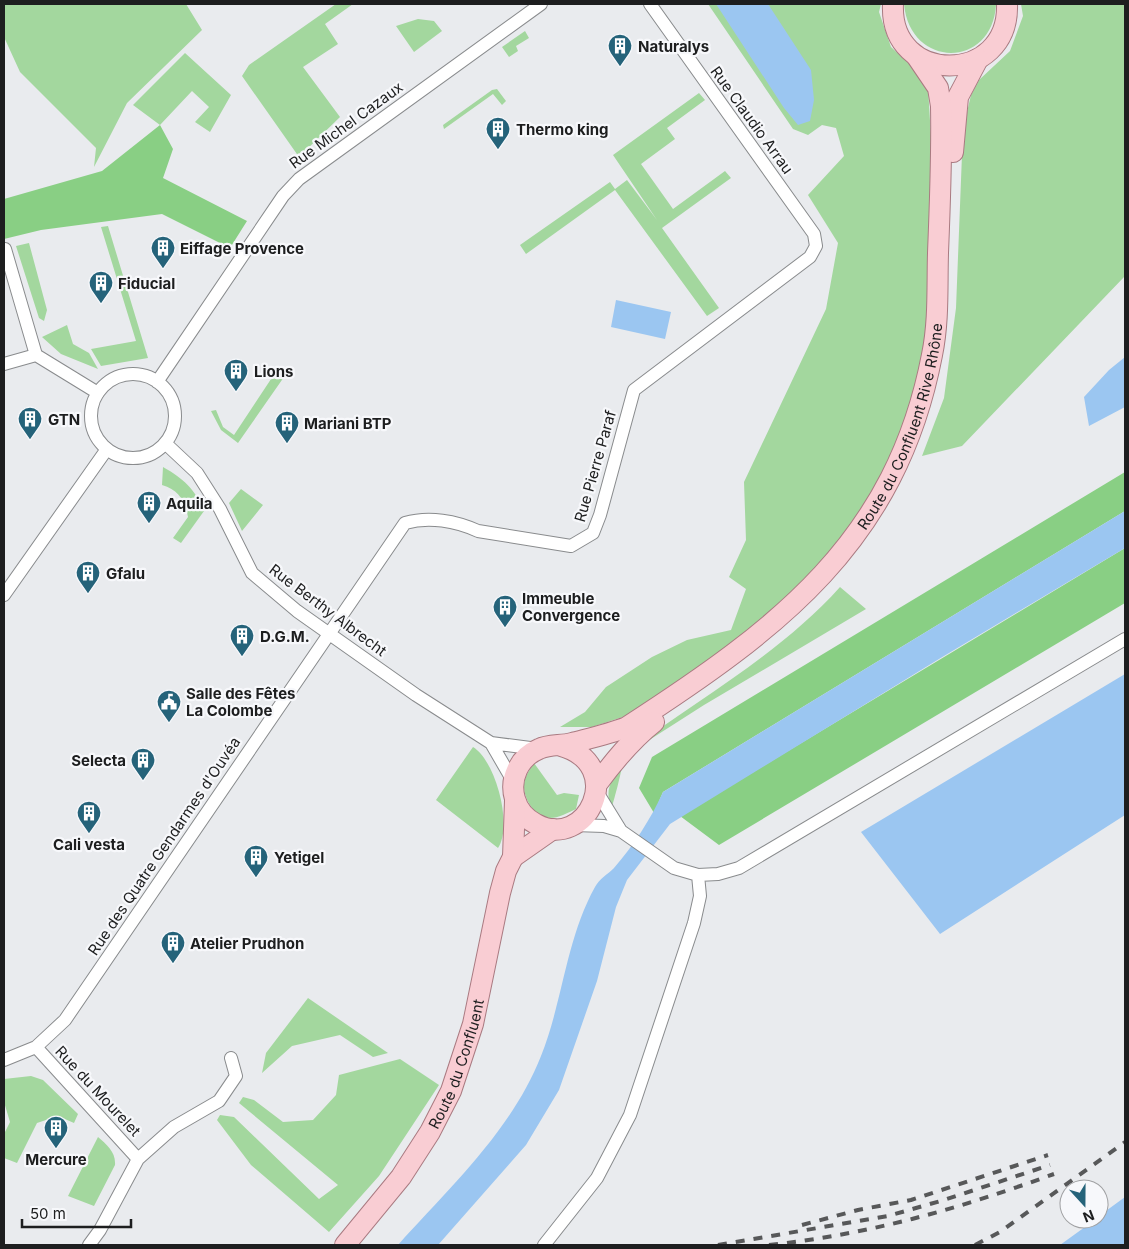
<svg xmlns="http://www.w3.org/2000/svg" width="1129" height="1249" viewBox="0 0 1129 1249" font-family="Inter,sans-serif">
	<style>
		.green { fill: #a3d79e }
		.forest { fill: #89cf84 }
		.water { fill: #9bc6f1 }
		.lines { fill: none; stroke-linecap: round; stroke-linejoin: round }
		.street-casing { stroke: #898b8d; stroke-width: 14 }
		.primary-casing { stroke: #a97a81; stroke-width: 22 }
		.street { stroke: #fff; stroke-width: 12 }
		.primary { stroke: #f9cdd3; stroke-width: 20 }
		.rail { stroke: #575859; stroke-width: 4; stroke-dasharray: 9 9; stroke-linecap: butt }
		.labels { text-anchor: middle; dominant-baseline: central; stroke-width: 4.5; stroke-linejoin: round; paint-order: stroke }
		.poi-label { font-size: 15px; font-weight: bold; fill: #1d1e1f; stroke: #f7f8fb; text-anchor: start }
		.street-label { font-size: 15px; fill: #1d1e1f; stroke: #f7f8fb }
	</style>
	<rect width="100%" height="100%" fill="#e9ebee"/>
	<path class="green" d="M4,4H186L202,30L127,103L94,167L96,148L20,72L4,37Z
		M336,4H353L325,24L338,44L303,67L340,117L299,157L242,76L249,65Z
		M708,4H881L879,12L891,47L917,71L928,88L932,153L928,316L920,365L908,415L878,484L845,539L783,604L641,711L592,727H560L585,712L606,687L652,657L687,640L731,630L746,589L729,577L746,540L744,482L826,309L838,243L808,195L844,156L836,128L822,125L808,135L793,129Z
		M904,4H996V5C992,69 910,69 904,4Z
		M1021,4H1125V276L962,446L922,456L944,398L956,308L963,129L971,95L979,80L1010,51L1023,16Z
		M418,19L434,21L442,31L414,52L396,26Z
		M525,31L529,38L516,46L518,51L509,57L502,47Z
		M185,53L231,95L210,132L195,122L209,107L192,91L160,125L133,105Z
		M497,89L506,101L502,105L493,94L444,129L443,125L492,90Z
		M699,93L705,100L667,128L675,139L641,164L673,209L725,171L731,178L662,228L719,308L707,316L615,190L526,254L520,245L610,182L615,189L627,180L657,220L613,155Z
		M108,226L148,358L101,366L91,349L136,341L101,227Z
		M29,243L47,310L44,321L39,318L16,246Z
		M67,325L73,344L89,353L98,369L61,354L42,337Z
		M275,373L284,377L238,443L221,430L211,411L216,410L223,427L234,435Z
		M163,467C184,479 195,489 204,511L181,543L173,538L188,517C185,501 179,490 162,485Z
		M241,489L263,505L242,531L229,503Z
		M840,587L866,609L704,705L643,744L630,758L631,749C701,697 781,653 840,587Z
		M473,747C496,761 513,826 498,848L436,800Z
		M534,763L557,795L564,793L579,795L576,809C568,813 558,818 550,818C534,818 523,797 524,784C525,776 530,769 534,763Z
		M622,766C622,769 613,806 611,808C605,789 610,782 622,766Z
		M308,998L388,1053L373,1057L340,1035L292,1046L262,1073L266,1053Z
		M400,1059L439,1085L379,1176L329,1232L251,1165L217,1120L220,1115L234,1117L319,1199L338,1185L239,1103L243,1097L254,1100L283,1122L313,1120L336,1095L339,1075Z
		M31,1076L43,1080L78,1114L74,1123L58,1116L37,1123L17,1163L4,1158V1134L10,1122L4,1102V1079Z
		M98,1137C107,1145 116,1152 115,1165L94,1206L68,1196Z"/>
	<path class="forest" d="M160,125L173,149L163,178L247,221L230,248L162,214L41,230L4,239V199L102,171Z
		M1125,472V511L663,792L654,813L639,788L652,757Z
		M1125,548V603L719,845L680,816Z"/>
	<path class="water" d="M716,4H768L811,70L814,100L810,121L798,125L784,108Z
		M616,300L671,312L665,339L611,327Z
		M1125,357V407L1089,426L1084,397L1109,370Z
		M1125,511V548L939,659L670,824L627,880L616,907L597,981L559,1090L526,1145L438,1245H398C450,1187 512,1130 541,1056C563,1001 566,939 595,887C599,879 608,874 614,868C633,846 651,819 663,792Z
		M1125,674V815L940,934L861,832Z
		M1125,1197V1245H1060L1096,1219H1099V1216Z"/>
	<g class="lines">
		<defs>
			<path id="street" d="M5,249L36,355
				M4,364L36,355L98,393
				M91 416a42 42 0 1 1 84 0a42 42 0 1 1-84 0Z
				M157,382L283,196L299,179L541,4
				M165,443L197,473L220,509L252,573L297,611L416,695L491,743L538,749
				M4,595L107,449
				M491,743L513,781
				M597,792L621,831L674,868L698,875L718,874L739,868L1125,639
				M574,825L604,826L621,831
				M36,1047L138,1159
				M4,1060L36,1047L65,1020L405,523C429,516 456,521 478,531L571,546L593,533L600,515L634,390L810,257L816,246L814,234L650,4
				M89,1245L100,1230L138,1159L174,1127L219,1101L236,1076L231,1058
				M544,1245L597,1178L630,1115L694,923L700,896L698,875"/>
			<g id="primary">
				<path d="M893,4C889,86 1010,86 1007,4"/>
				<path d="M953,152L958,97L978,59"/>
				<path id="s1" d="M561,746C628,765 587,852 536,824C526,819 518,810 515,799C509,779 519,757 539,749C549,744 561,746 572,743C591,738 609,734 627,727C778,629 896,542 932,355C939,321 937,287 938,253C940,204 942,155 941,106L938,88L917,57"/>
				<path d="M597,784C614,761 631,740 654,722"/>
				<path d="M513,857L553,829"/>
				<path id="s2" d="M345,1245L401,1177L430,1132L451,1091L473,1024L500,893L506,871L513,857L515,801"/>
			</g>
		</defs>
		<use href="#street" class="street-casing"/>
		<use href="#primary" class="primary-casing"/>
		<use href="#street" class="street"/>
		<use href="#primary" class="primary"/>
		<path class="rail" d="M802,1225L858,1210L911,1200L1048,1155
			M718,1245L888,1216L944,1200L1050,1165
			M769,1245C871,1234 958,1209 1054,1174
			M975,1245L1000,1232L1125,1142"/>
	</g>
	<defs>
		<symbol id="building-pin" viewBox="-11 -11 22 30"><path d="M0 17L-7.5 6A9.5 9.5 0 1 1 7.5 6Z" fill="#25637a" stroke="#f7f8fb"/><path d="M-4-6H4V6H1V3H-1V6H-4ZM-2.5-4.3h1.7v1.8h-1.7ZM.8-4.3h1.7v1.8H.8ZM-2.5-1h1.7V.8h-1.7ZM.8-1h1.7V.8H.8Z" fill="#fff"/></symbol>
		<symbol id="civic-pin" viewBox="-11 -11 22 30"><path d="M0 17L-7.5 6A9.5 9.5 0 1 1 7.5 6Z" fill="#25637a" stroke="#f7f8fb"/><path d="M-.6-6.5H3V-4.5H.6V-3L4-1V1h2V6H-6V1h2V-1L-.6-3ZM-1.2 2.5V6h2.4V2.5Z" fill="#fff"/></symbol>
	</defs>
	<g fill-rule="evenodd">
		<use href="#building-pin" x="606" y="32" width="28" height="38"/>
		<use href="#building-pin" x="484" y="115" width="28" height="38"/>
		<use href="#building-pin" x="149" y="234" width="28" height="38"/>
		<use href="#building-pin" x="87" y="269" width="28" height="38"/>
		<use href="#building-pin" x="222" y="357" width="28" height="38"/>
		<use href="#building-pin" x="16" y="405" width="28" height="38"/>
		<use href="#building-pin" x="273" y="409" width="28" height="38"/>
		<use href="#building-pin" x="135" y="489" width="28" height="38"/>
		<use href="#building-pin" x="74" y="559" width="28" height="38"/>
		<use href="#building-pin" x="491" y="593" width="28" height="38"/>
		<use href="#building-pin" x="228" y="622" width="28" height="38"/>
		<use href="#civic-pin" x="155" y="688" width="28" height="38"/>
		<use href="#building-pin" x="129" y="746" width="28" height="38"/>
		<use href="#building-pin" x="75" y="799" width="28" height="38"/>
		<use href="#building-pin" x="242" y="843" width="28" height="38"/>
		<use href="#building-pin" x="159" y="929" width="28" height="38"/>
		<use href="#building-pin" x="42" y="1114" width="28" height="38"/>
	</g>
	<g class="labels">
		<g class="poi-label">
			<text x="638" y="46">Naturalys</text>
			<text x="516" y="129">Thermo king</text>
			<text x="180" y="248">Eiffage Provence</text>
			<text x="118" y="283">Fiducial</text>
			<text x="254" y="371">Lions</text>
			<text x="48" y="419">GTN</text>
			<text x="304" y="423">Mariani BTP</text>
			<text x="166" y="503">Aquila</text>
			<text x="106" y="573">Gfalu</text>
			<text x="522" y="598">Immeuble<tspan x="522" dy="17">Convergence</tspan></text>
			<text x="260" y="636">D.G.M.</text>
			<text x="186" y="693">Salle des Fêtes<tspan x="186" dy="17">La Colombe</tspan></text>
			<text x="126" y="760" text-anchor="end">Selecta</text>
			<text x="89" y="844" text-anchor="middle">Cali vesta</text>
			<text x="274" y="857">Yetigel</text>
			<text x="190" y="943">Atelier Prudhon</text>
			<text x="56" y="1159" text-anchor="middle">Mercure</text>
		</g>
		<g class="street-label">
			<text transform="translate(752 120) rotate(54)">Rue Claudio Arrau</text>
			<text transform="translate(346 125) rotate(-36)">Rue Michel Cazaux</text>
			<text stroke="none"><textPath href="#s1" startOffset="748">Route du Confluent Rive Rhône</textPath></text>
			<text transform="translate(595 466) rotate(-74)">Rue Pierre Paraf</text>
			<text transform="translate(328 610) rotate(37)">Rue Berthy Albrecht</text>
			<text transform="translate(164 846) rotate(-56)">Rue des Quatre Gendarmes d'Ouvéa</text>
			<text stroke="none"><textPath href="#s2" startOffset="215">Route du Confluent</textPath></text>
			<text transform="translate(98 1091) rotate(47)">Rue du Mourelet</text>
		</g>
	</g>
	<rect width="1129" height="1249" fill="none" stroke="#1d1e1f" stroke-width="10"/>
	<g transform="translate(1084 1204) rotate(159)"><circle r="24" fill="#f7f8fb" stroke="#a0a1a3"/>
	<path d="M0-4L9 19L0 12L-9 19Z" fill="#25637a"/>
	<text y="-8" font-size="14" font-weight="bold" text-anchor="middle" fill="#1d1e1f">N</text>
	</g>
	<path d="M22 1219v8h109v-8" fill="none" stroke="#1d1e1f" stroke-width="2.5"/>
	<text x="30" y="1219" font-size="15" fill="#1d1e1f" stroke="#f7f8fb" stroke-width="4" paint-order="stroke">50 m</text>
</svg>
